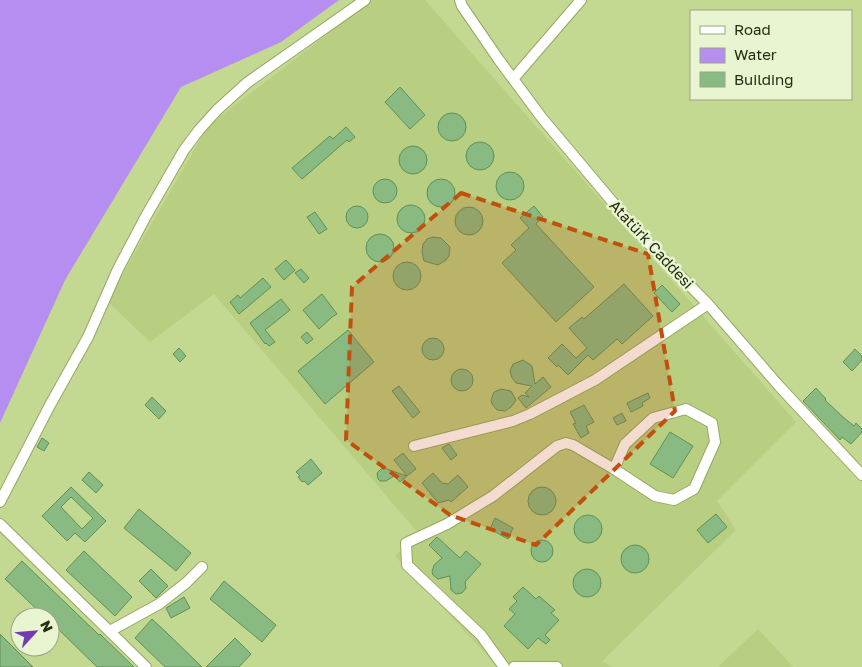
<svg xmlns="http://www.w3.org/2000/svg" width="862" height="667" viewBox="0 0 862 667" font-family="'Golos Text',sans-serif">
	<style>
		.built { fill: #b8ce80 }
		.water { fill: #b68df1 }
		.building { fill: #88ba82; stroke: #5f8f59; fill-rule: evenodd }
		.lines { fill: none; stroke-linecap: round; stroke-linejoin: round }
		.minor-casing { stroke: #95a863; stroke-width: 12 }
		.minor { stroke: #fff; stroke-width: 10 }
		.marked { fill: #c1500d; fill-opacity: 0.2; stroke: #c1500d; stroke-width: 4; stroke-dasharray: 10 6; stroke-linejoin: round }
		.labels { text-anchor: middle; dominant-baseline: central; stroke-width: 5; stroke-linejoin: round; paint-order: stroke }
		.street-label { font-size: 15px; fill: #252c10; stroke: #e9f4d1 }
	</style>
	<rect width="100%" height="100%" fill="#c3d891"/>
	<path class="built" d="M372,0H425L796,422L717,501L736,530L602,661L612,667H498L395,556L419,534L214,294L150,342L107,301L208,126Z
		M758,629L793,667H718Z"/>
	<path class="water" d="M0,0H339L281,42L181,87L65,280L0,423Z"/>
	<path class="building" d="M400,87L425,115L410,129L385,102Z
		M438 127a14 14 0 1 1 28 0a14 14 0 1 1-28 0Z
		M346,127L355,137L349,142L347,140L302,179L292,168L330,136L333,139Z
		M466 156a14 14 0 1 1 28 0a14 14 0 1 1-28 0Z
		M399 160a14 14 0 1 1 28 0a14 14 0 1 1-28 0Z
		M496 186a14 14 0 1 1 28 0a14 14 0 1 1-28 0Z
		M427 193a14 14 0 1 1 28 0a14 14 0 1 1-28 0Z
		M373 191a12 12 0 1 1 24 0a12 12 0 1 1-24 0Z
		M397 219a14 14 0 1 1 28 0a14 14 0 1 1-28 0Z
		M346 217a11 11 0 1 1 22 0a11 11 0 1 1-22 0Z
		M534,206L543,217L536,224L594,287L556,322L502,263L516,250L511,245L529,228L520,218Z
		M455 221a14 14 0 1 1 28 0a14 14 0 1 1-28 0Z
		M315,212L327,229L319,234L307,217Z
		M366 248a14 14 0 1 1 28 0a14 14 0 1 1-28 0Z
		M433,237L441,238L450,247L449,256L446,260L438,265L424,261L422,252L423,244L427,239Z
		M286,260L295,270L284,280L275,269Z
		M393 276a14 14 0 1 1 28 0a14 14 0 1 1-28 0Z
		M301,269L309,278L304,283L295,273Z
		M263,278L271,287L239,314L230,302L238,295L240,298Z
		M624,284L653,316L622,344L617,339L593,360L588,355L568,375L558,365L557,367L548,358L562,344L576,358L587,348L569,328L582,317L584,319Z
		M662,285L680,304L672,312L654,293Z
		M322,294L337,314L332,317L319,329L303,310Z
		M281,299L290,310L265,330L275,342L269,346L266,343L265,344L250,323Z
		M348,330L374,362L325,404L298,371Z
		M307,332L313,339L307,344L301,337Z
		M422 349a11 11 0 1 1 22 0a11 11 0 1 1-22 0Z
		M179,348L186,356L180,362L173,354Z
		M855,349L862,356V360L852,371L843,362Z
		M523,360L532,366L535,384L543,377L551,387L526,408L518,398L522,395L529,397L525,393L532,386L516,383L512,378L510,371L513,364Z
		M451 380a11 11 0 1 1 22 0a11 11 0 1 1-22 0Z
		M399,386L420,412L413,418L392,391Z
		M816,388L826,399L825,400L843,417L854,426L856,423L862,429V432L851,444L842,437L840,440L803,401Z
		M501,389L511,391L516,400L511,407L505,411L497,410L492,404L491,400L494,392Z
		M648,393L650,398L642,403L643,406L631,412L627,403Z
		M152,397L166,411L159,419L145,405Z
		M584,405L594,422L586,426L589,433L581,438L573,424L576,423L570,412Z
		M622,413L626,421L617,425L613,418Z
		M670,432L693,446L673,478L650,464Z
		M42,438L49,443L44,451L37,447Z
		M449,444L457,455L451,460L442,448Z
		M403,453L416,469L407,476L394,460Z
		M311,459L322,473L308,485L304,481L302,482L298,477L300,476L296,472Z
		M384,468L398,473L407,476L400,482L394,476L386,481H380L378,479L377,473L381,469Z
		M89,472L103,485L96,493L82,480Z
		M433,473L442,483L448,484L458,475L468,487L451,502L449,500L438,503L422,483Z
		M71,487L106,521L85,542L75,533L67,541L42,516ZM71,497L93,518L82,529L61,507Z
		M528 501a14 14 0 1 1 28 0a14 14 0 1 1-28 0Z
		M139,509L191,553L176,571L124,528Z
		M716,514L727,527L708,543L697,530Z
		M574 529a14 14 0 1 1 28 0a14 14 0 1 1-28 0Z
		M495,518L513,528L508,539L490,529Z
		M437,537L460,558L466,551L481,564L465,582L466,588L462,593L456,594L451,590L450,576L438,579L433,575L432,572L434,565L442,558L429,545Z
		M531 551a11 11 0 1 1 22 0a11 11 0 1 1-22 0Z
		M621 559a14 14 0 1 1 28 0a14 14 0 1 1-28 0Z
		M84,551L132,597L115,616L66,570Z
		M22,561L99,635L100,634L134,667H97L50,621V617H45L5,579Z
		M151,569L168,586L156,598L139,581Z
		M573 583a14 14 0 1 1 28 0a14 14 0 1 1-28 0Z
		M224,581L276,625L262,642L210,599Z
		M523,587L536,599L539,596L555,610L551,613L559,620L545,635L550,640L546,644L538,638L528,649L504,626L515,614L509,609L517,601L513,597Z
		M184,597L190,608L171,618L166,608Z
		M152,619L167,633L202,667H165L135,638Z
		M0,634L33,667H0Z
		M235,638L251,654L239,667H206Z"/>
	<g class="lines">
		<defs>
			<path id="minor" d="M460,0L462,6L499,60L542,118L642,237L708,304L779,386L862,475
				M513,79L581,0
				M414,446L513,421L530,414L595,380L708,304
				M0,502L50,405L88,337L118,269L146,216L184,150L199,130L217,110L248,82L365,0
				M0,524L146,667
				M110,631L159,604L186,583L202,567
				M504,667L481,635L407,565L406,543L447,524L493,496L557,446L566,443L573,445L614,469L655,496L674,500L694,489L715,442L712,423L686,409L653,418L625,444L614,469
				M514,667H557"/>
		</defs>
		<use href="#minor" class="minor-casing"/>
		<use href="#minor" class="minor"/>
	</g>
	<path class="marked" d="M461,193L648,254L675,411L536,545L450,515L346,440L352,287Z"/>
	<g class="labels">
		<g class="street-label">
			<text transform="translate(652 244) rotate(47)">Atatürk Caddesi</text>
		</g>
	</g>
	<rect x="690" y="10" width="162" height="90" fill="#e9f4d1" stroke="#9ba484"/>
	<rect x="700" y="26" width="25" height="8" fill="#ffffff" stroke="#9ba484"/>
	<text x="734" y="35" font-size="15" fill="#252c10">Road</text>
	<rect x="700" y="48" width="25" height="15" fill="#b68df1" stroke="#9ba484"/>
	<text x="734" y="60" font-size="15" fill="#252c10">Water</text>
	<rect x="700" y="72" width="25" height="15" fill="#88ba82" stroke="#9ba484"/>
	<text x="734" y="85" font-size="15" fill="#252c10">Building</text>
	<g transform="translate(35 632) rotate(64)"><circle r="24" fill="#e9f4d1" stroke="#9ba484"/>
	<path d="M0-4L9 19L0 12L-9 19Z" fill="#743cb3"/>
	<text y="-8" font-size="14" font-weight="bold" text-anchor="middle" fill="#252c10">N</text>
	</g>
</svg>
